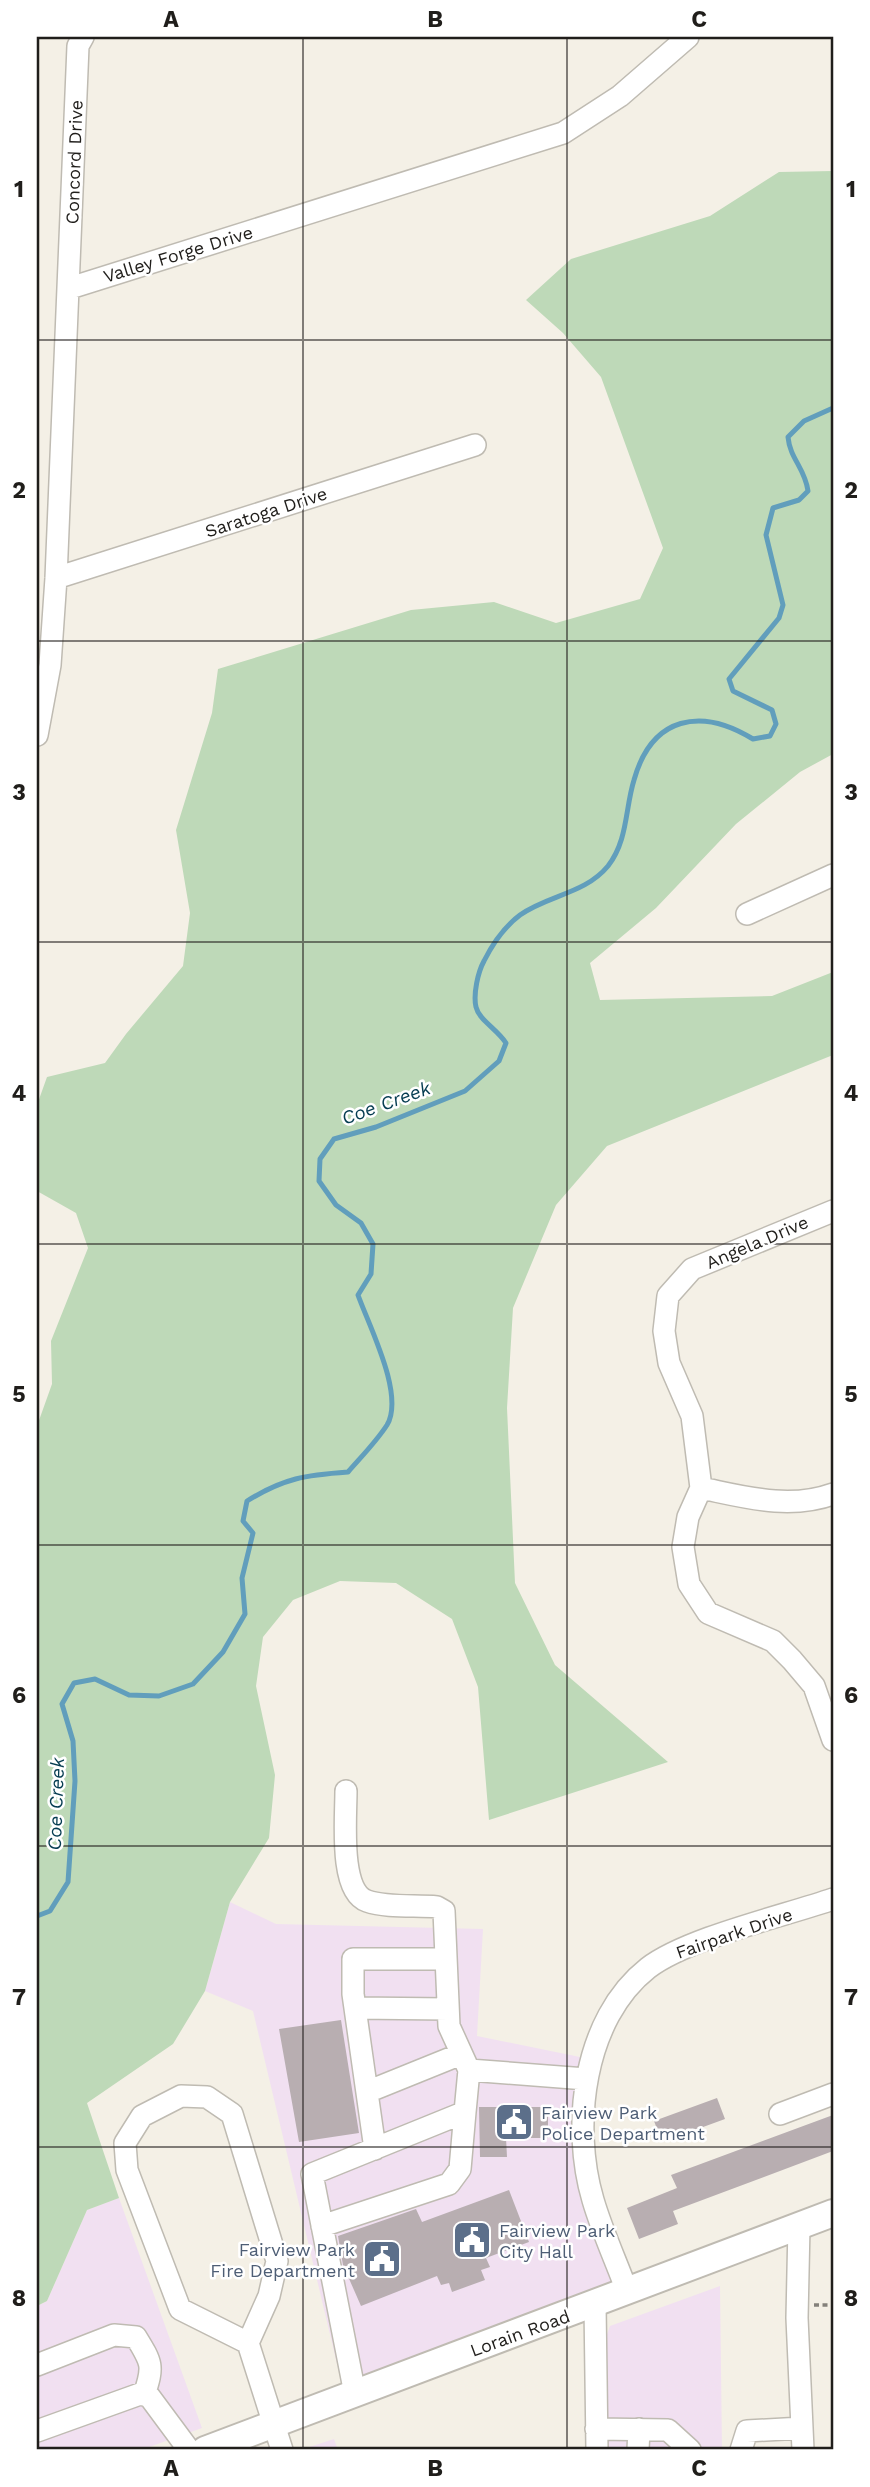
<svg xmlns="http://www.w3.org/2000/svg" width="870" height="2487" viewBox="0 0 870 2487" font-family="'Work Sans',sans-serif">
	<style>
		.commercial { fill: #f1e0f1 }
		.green { fill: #bed9b8 }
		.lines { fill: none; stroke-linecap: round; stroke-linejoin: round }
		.stream { stroke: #619ebc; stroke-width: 5 }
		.building { fill: #b8aeb1 }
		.minor-casing { stroke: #bfbbb2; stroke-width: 24 }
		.major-casing { stroke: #bfbbb2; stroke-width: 30 }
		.path { stroke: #84817b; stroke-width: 3.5; stroke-dasharray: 5 3.5; stroke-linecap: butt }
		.minor { stroke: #fff; stroke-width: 21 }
		.major { stroke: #fff; stroke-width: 26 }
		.grid { fill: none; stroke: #201e1b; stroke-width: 2; stroke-opacity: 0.55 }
		.labels { text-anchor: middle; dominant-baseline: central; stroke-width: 5; stroke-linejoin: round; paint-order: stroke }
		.street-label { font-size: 18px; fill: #201e1b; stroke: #fff }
		.service-label { font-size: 18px; fill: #4e5e75; stroke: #fff; text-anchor: start }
		.water-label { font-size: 19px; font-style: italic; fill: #053c51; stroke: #fff }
		.neatline { fill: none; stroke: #201e1b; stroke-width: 2.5 }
		.grid-label { font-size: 23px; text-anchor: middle; font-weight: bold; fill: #201e1b }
	</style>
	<rect width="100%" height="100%" fill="#f4f0e6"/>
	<path class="commercial" d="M230,1902L276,1924L483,1929L477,2036L580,2057L575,2099L574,2148L583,2204L614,2289L343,2389L253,2011L205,1991Z
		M119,2198L202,2428L141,2450H37V2306L47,2301L87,2210Z
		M720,2286L722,2450H607L606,2337L610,2326Z
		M334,2439L338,2450H300Z"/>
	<path class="green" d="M833,171V754L800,772L736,824L656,908L590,963L600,1000L772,996L833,972V1055L607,1146L556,1205L513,1308L507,1408L515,1583L555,1665L668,1762L489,1820L478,1687L452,1619L396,1583L340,1581L293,1600L263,1637L256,1686L275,1775L269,1838L230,1902L205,1991L173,2044L87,2103L119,2198L87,2210L47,2301L37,2306V1426L52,1384L51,1341L88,1248L76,1213L37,1191V1105L47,1077L105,1063L126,1034L183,966L190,913L176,830L212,713L218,669L411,610L494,602L556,623L640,599L663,548L601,377L563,333L526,300L571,259L710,216L779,172Z"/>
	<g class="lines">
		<path class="stream" d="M37,1916L50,1911L68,1882L75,1781L73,1741L62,1704L74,1683L95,1679L129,1695L159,1696L193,1684L223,1652L245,1614L242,1578L253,1533L243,1521L247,1501C284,1478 306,1475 348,1472C361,1457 376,1442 387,1425C405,1395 369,1326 358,1295L371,1274L373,1244L361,1223L336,1205L319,1181L320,1159L334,1139L376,1127L465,1091L499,1061L506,1043C497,1029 479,1020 476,1007C473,994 478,972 484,961C493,943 504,927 520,915C548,895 585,894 608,866C628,840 625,809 634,780C652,716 701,707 753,739L770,736L776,724L772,710L733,691L729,679L779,618L783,605L766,535L773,508L799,500L808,491C805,468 790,459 788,437L804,421L833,408"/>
	</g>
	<path class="building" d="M341,2020L359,2133L299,2142L279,2029Z
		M717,2098L725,2119L662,2142L654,2121Z
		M479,2107H548V2138H506L507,2157H480Z
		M833,2115V2151L673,2211L678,2224L639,2239L627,2208L677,2188L671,2175Z
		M509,2190L529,2242L486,2258L490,2267L481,2270L485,2280L452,2292L449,2283L441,2285L437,2276L361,2306L343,2265L338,2236L416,2209L422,2222Z"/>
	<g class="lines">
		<defs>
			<path id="minor" d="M70,288L563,133L620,96L688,37
				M56,578L475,445
				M37,735L50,665L56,578L78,46L83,37
				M747,914L833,875
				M833,1211L692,1269L668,1296L664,1331L669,1363L692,1416L701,1488L688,1517L683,1547L689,1584L708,1613L773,1641L792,1660L814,1686L833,1740
				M701,1488C745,1497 789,1510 833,1494
				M346,1791C346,1819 339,1891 367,1901C387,1908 416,1905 437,1907L444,1911L449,2026L469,2070L465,2112L312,2174L355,2394
				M355,2008L448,2009
				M469,2070L586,2079
				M367,2092L461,2054
				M780,2114L833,2094
				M375,2149L353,1994V1959H446
				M322,2226L449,2184L460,2169L465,2112
				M799,2226L797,2318L803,2450
				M627,2291C616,2261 602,2231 593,2200C571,2126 583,2019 648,1968C687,1938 784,1916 833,1899
				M595,2305L597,2450
				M248,2343L269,2296L277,2261L232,2114L207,2097L181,2096L142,2116L125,2143L127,2170L180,2309L248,2343L282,2450
				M37,2365L114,2335L136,2337C152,2363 154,2366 144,2395
				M596,2429L668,2430L690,2450
				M37,2431L140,2394L149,2396L189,2450
				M638,2450L639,2429
				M741,2450L747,2431L802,2428"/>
			<path id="major" d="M205,2450L833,2213"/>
		</defs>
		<use href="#minor" class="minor-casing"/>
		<use href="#major" class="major-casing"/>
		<path class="path" d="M814,2305H833"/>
		<use href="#minor" class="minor"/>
		<use href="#major" class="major"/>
	</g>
	<path class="grid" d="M303,37V2450M567,37V2450M37,340H833M37,641H833M37,942H833M37,1244H833M37,1545H833M37,1846H833M37,2147H833"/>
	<defs>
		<symbol id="civic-square" viewBox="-11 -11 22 22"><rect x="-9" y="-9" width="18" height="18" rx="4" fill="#5c6f8a" stroke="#fff"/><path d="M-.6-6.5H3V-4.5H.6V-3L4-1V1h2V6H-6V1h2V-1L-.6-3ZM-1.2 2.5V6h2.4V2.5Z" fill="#fff"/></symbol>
	</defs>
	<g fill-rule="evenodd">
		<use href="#civic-square" x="492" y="2100" width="44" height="44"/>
		<use href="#civic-square" x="450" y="2218" width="44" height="44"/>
		<use href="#civic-square" x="360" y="2237" width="44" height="44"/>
	</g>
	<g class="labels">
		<g class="street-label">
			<text transform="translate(74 162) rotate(-88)">Concord Drive</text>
			<text transform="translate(178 254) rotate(-17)">Valley Forge Drive</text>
			<text transform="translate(266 512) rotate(-18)">Saratoga Drive</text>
			<text transform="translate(757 1242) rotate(-23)">Angela Drive</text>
			<text transform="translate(734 1933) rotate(-19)">Fairpark Drive</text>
			<text transform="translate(520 2333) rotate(-20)">Lorain Road</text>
		</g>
		<g class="service-label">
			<text x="541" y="2112">Fairview Park<tspan x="541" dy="21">Police Department</tspan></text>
			<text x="499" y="2230">Fairview Park<tspan x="499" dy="21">City Hall</tspan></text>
			<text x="355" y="2249" text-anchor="end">Fairview Park<tspan x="355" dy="21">Fire Department</tspan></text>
		</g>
		<g class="water-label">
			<text transform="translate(386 1103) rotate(-20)">Coe Creek</text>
			<text transform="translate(56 1804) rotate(-88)">Coe Creek</text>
		</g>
	</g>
	<rect width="870" height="2487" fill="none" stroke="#ffffff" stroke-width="77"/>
	<rect x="38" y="38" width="794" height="2410" class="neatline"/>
	<g class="grid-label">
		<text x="171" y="27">A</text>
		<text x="435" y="27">B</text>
		<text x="699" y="27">C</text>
		<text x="19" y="197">1</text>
		<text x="851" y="197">1</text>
		<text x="19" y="498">2</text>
		<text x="851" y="498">2</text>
		<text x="19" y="800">3</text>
		<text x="851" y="800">3</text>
		<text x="19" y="1101">4</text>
		<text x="851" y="1101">4</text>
		<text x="19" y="1402">5</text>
		<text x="851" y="1402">5</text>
		<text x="19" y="1703">6</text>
		<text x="851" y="1703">6</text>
		<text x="19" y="2005">7</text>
		<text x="851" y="2005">7</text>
		<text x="19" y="2306">8</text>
		<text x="851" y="2306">8</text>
		<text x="171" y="2476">A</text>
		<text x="435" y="2476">B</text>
		<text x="699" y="2476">C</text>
	</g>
</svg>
